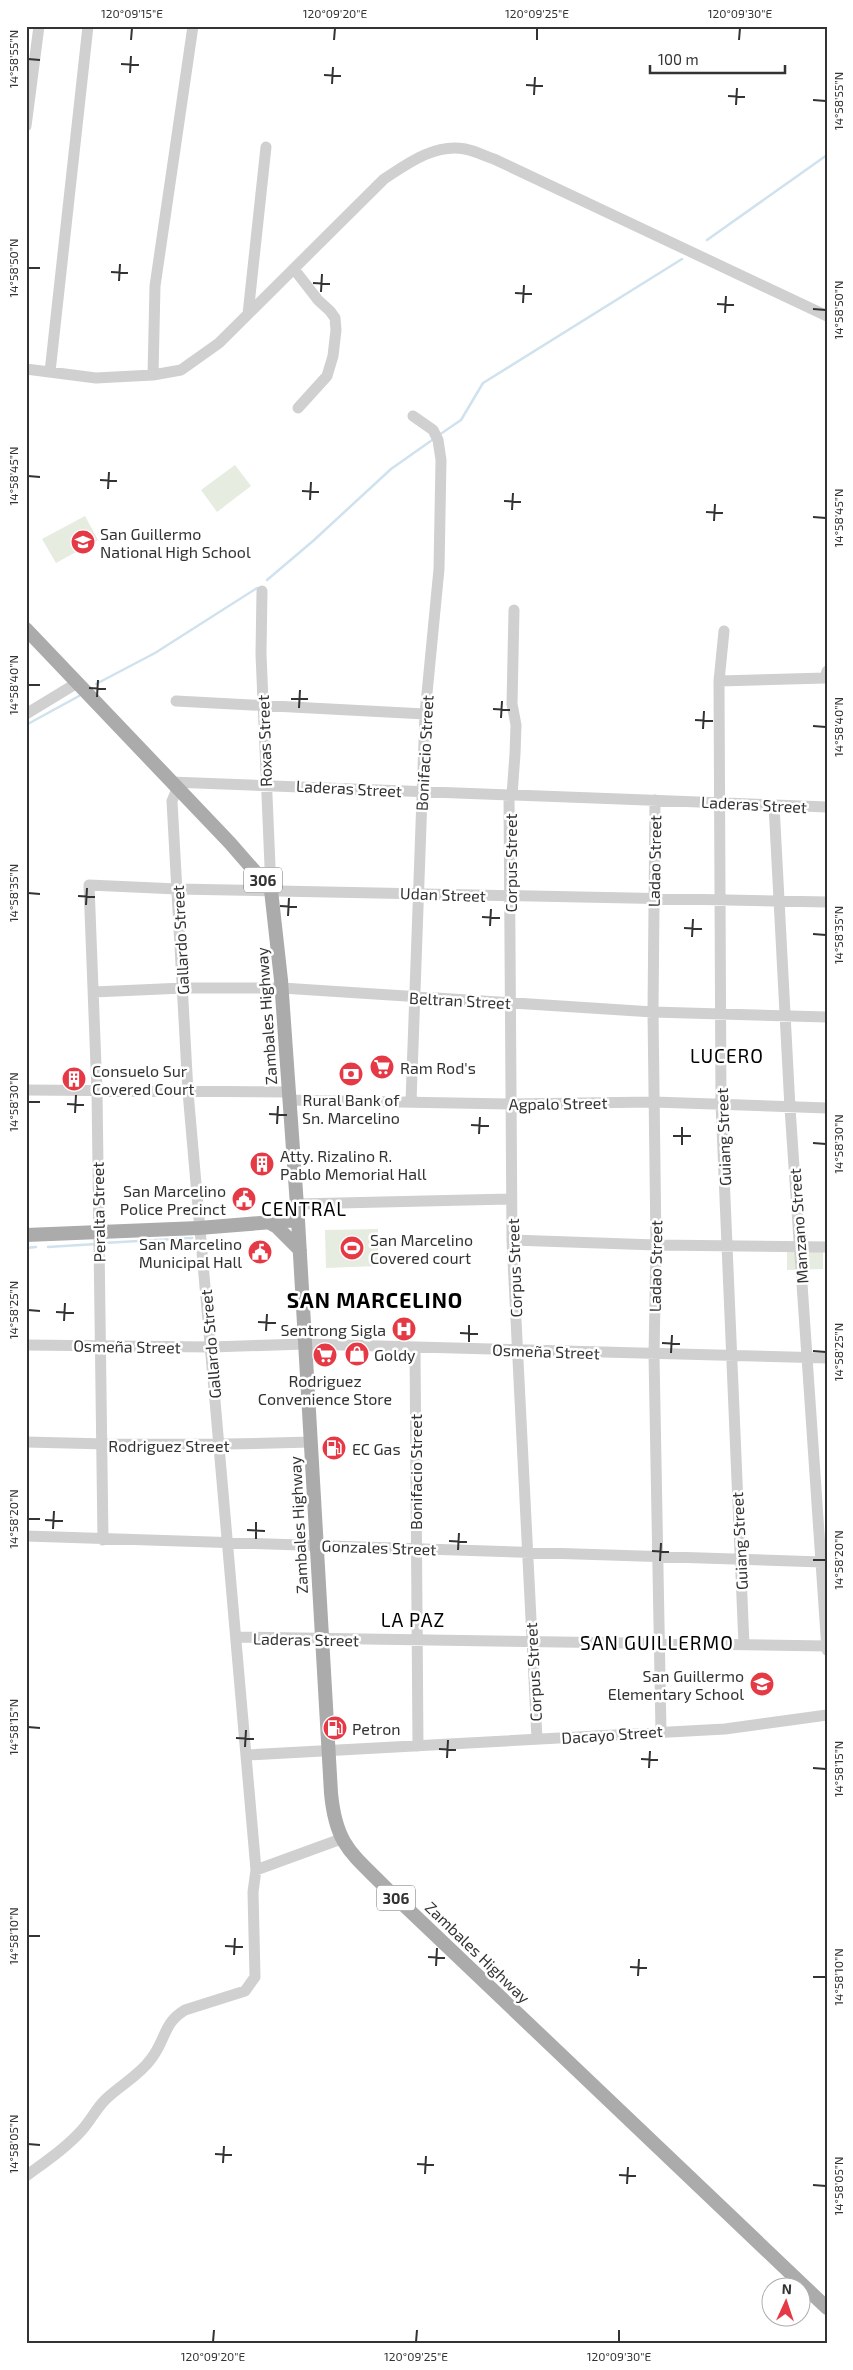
<svg xmlns="http://www.w3.org/2000/svg" width="853" height="2370" viewBox="0 0 853 2370" font-family="'Exo 2',sans-serif">
	<style>
		.park { fill: #e6ecdf }
		.lines { fill: none; stroke-linecap: round; stroke-linejoin: round }
		.stream { stroke: #cfe2ee; stroke-width: 2.5 }
		.minor { stroke: #d0d0d0; stroke-width: 11 }
		.major { stroke: #ababab; stroke-width: 14 }
		.ticks { fill: none; stroke: #333; stroke-width: 2 }
		.labels { text-anchor: middle; dominant-baseline: central; stroke-width: 5; stroke-linejoin: round; paint-order: stroke }
		.shield { fill: #fff; stroke: #707070; stroke-width: 1 }
		.shield-label { font-size: 15px; font-weight: bold; fill: #333 }
		.poi-label { font-size: 16px; fill: #333; stroke: #fff; text-anchor: start }
		.street-label { font-size: 16px; fill: #333; stroke: #fff }
		.quarter-label { font-size: 19px; letter-spacing: 1px; fill: #000; stroke: #fff }
		.district-label { font-size: 21px; font-weight: bold; letter-spacing: 1px; fill: #000; stroke: #fff }
		.neatline { fill: none; stroke: #333; stroke-width: 2 }
		.ticks-label { font-size: 12px; text-anchor: middle; fill: #333 }
	</style>
	<rect width="100%" height="100%" fill="#fff"/>
	<path class="park" d="M235,465L251,486L217,512L201,490Z
		M85,516L98,540L56,563L42,539Z
		M378,1229V1266L326,1268L325,1230Z
		M823,1250V1269L787,1270V1251Z"/>
	<g class="lines">
		<path class="stream" d="M707,240L827,155
			M439,435L461,420L483,383L682,259
			M267,580L313,541L391,469L435,438
			M96,684L155,653L257,588
			M26,725L79,696
			M103,1243L192,1238
			M48,1247L96,1244
			M26,1248L36,1247"/>
		<path class="minor" d="M26,126L39,26
			M294,269L318,300L330,311L335,318L336,330L333,356L327,376L298,408
			M248,314L266,147
			M26,369L96,378L153,375L181,370L219,343L384,179C407,164 435,143 465,149C475,151 485,156 494,159L827,316
			M50,372L88,26
			M153,375L155,286L193,26
			M262,591L261,654L271,890
			M719,681L724,631
			M176,701L425,714
			M26,714L77,683
			M171,782L827,807
			M512,795L515,754L516,725L512,704L514,610
			M509,796L512,1240L537,1739
			M655,800L653,1012L656,1245L654,1355L661,1731
			M774,805L790,1108L827,1650
			M94,992L183,988H282L653,1012L827,1017
			M26,1090L289,1092
			M289,1100L509,1104L654,1102L827,1108
			M411,1102L425,714L439,569L441,460L438,440L433,430L413,416
			M297,1204L511,1199
			M512,1240L656,1245L827,1247
			M26,1345L211,1347L305,1344L827,1358
			M415,1347L418,1746
			M26,1442C121,1445 216,1445 311,1442
			M26,1536L822,1562
			M103,1540L97,1092L89,885L177,889L827,902
			M236,1637L827,1646
			M744,1645L721,1104L719,681L825,678L827,671
			M247,1755L725,1729L827,1715
			M256,1870L341,1839
			M26,2176C45,2162 66,2148 82,2130C91,2120 96,2109 105,2100C120,2085 139,2076 151,2059C166,2040 163,2023 185,2010L245,1991L255,1977L253,1892L256,1870L188,1092L172,801L177,789"/>
		<path class="major" d="M26,629L230,843L271,890L281,980L298,1220L331,1793C336,1847 353,1854 389,1891L827,2308
			M268,1222L277,1227L300,1250
			M26,1235L199,1228L298,1220"/>
	</g>
	<path class="ticks" d="M131,40L132,28M334,40L335,28M537,40V28M739,40L740,28M28,59L40,60M121,64L139,65M130,73L131,56M324,75L341,76M332,84L333,67M526,85L543,86M534,95L535,77M728,96L745,97M813,100L826,101M736,105L737,88M28,268H40M111,272L128,273M119,281L120,264M313,283L330,284M321,292L322,274M515,293L532,294M523,303L524,285M717,304L734,305M813,309L826,310M725,313L726,296M28,476L40,477M100,480L117,481M108,489L109,472M302,491L319,492M310,500L311,482M504,501L521,502M512,510L513,493M706,512L723,513M813,517L826,518M714,521L715,504M28,685H40M89,688L106,689M97,697L98,680M291,699H308M299,708L300,690M493,709L510,710M501,718L502,701M695,720L713,721M813,726L826,727M703,729L704,711M28,893L40,894M78,896L95,897M86,905L87,888M280,906L297,907M288,916L289,898M482,917L500,918M490,926L491,909M684,928L702,929M813,934L826,935M692,937L693,919M28,1102H40M67,1104L84,1105M75,1113L76,1095M269,1114L287,1115M277,1124L278,1106M471,1125L489,1126M479,1134L480,1117M673,1136H691M813,1143L826,1144M682,1145V1127M28,1310L40,1311M56,1312L74,1313M64,1321L65,1303M258,1322L276,1323M266,1331L267,1314M460,1333L478,1334M469,1342V1325M662,1343L680,1344M813,1351L826,1352M671,1353L672,1335M28,1519H40M45,1520L63,1521M53,1529L54,1511M247,1530L265,1531M256,1539V1522M449,1541L467,1542M458,1550L459,1533M652,1551L669,1552M813,1560H826M660,1561L661,1543M28,1727L40,1728M236,1738L254,1739M245,1747L246,1730M439,1749L456,1750M447,1758L448,1740M641,1759L658,1760M649,1768L650,1751M813,1768L826,1769M28,1936H40M225,1946L243,1947M234,1955L235,1938M428,1957L445,1958M436,1966L437,1948M630,1967L647,1968M638,1976L639,1959M813,1977H826M28,2144L40,2145M215,2154L232,2155M223,2163L224,2146M417,2164L434,2165M425,2174L426,2156M619,2175L636,2176M627,2184L628,2167M813,2185L826,2186M213,2342L214,2330M416,2342L417,2330M619,2342V2330"/>
	<defs>
		<symbol id="school-disc" viewBox="-11 -11 22 22"><circle r="9.5" fill="#e63946" stroke="#fff"/><path d="M0-5L7-2L0 1L-7-2ZM-4 1L0 2.5L4 1V4Q0 6-4 4Z" fill="#fff"/></symbol>
		<symbol id="supermarket-disc" viewBox="-11 -11 22 22"><circle r="9.5" fill="#e63946" stroke="#fff"/><path d="M-6-5.5h2.5l.6 2H6L4.5 2H-2.5L-4.4-4H-6ZM-1.5 3.2a1.3 1.3 0 1 0 .1 0ZM3 3.2a1.3 1.3 0 1 0 .1 0Z" fill="#fff"/></symbol>
		<symbol id="bank-disc" viewBox="-11 -11 22 22"><circle r="9.5" fill="#e63946" stroke="#fff"/><path d="M-6-4H6V4H-6ZM0-2.3a2.3 2.3 0 1 0 0 4.6a2.3 2.3 0 1 0 0-4.6Z" fill="#fff"/></symbol>
		<symbol id="building-disc" viewBox="-11 -11 22 22"><circle r="9.5" fill="#e63946" stroke="#fff"/><path d="M-4-6H4V6H1V3H-1V6H-4ZM-2.5-4.3h1.7v1.8h-1.7ZM.8-4.3h1.7v1.8H.8ZM-2.5-1h1.7V.8h-1.7ZM.8-1h1.7V.8H.8Z" fill="#fff"/></symbol>
		<symbol id="civic-disc" viewBox="-11 -11 22 22"><circle r="9.5" fill="#e63946" stroke="#fff"/><path d="M-.6-6.5H3V-4.5H.6V-3L4-1V1h2V6H-6V1h2V-1L-.6-3ZM-1.2 2.5V6h2.4V2.5Z" fill="#fff"/></symbol>
		<symbol id="stadium-disc" viewBox="-11 -11 22 22"><circle r="9.5" fill="#e63946" stroke="#fff"/><path d="M0-5a6.5 5 0 1 0 0 10a6.5 5 0 1 0 0-10ZM-3.5-1.8h7v3.6h-7Z" fill="#fff"/></symbol>
		<symbol id="hospital-disc" viewBox="-11 -11 22 22"><circle r="9.5" fill="#e63946" stroke="#fff"/><path d="M-5-5h3v3.5h4V-5h3V5h-3V1.5h-4V5h-3Z" fill="#fff"/></symbol>
		<symbol id="shop-disc" viewBox="-11 -11 22 22"><circle r="9.5" fill="#e63946" stroke="#fff"/><path d="M-5-2.5h2.3a2.7 3.5 0 0 1 5.4 0H5L5.5 6h-11ZM-1.5-2.5h3a1.5 2.3 0 0 0-3 0Z" fill="#fff"/></symbol>
		<symbol id="fuel-disc" viewBox="-11 -11 22 22"><circle r="9.5" fill="#e63946" stroke="#fff"/><path d="M-5.5-6h7V0h2V4h1.3V-2.5L3-4.5l.8-.8L6-3V5H2.5V1h-1V6h-7ZM-4.2-4.7v3.2H.2V-4.7Z" fill="#fff"/></symbol>
	</defs>
	<g fill-rule="evenodd">
		<use href="#school-disc" x="69" y="528" width="28" height="28"/>
		<use href="#supermarket-disc" x="368" y="1053" width="28" height="28"/>
		<use href="#bank-disc" x="337" y="1060" width="28" height="28"/>
		<use href="#building-disc" x="60" y="1065" width="28" height="28"/>
		<use href="#building-disc" x="248" y="1150" width="28" height="28"/>
		<use href="#civic-disc" x="230" y="1185" width="28" height="28"/>
		<use href="#stadium-disc" x="338" y="1234" width="28" height="28"/>
		<use href="#civic-disc" x="246" y="1238" width="28" height="28"/>
		<use href="#hospital-disc" x="390" y="1315" width="28" height="28"/>
		<use href="#shop-disc" x="343" y="1340" width="28" height="28"/>
		<use href="#supermarket-disc" x="311" y="1341" width="28" height="28"/>
		<use href="#fuel-disc" x="320" y="1434" width="28" height="28"/>
		<use href="#school-disc" x="748" y="1670" width="28" height="28"/>
		<use href="#fuel-disc" x="321" y="1714" width="28" height="28"/>
	</g>
	<g class="labels">
		<g class="shield">
			<rect x="244" y="867.5" width="38" height="25" rx="4"/>
			<rect x="377" y="1885.5" width="38" height="25" rx="4"/>
		</g>
		<g class="shield-label">
			<text x="263" y="880">306</text>
			<text x="396" y="1898">306</text>
		</g>
		<g class="poi-label">
			<text x="100" y="533">San Guillermo<tspan x="100" dy="18">National High School</tspan></text>
			<text x="400" y="1067">Ram Rod's</text>
			<text x="92" y="1070">Consuelo Sur<tspan x="92" dy="18">Covered Court</tspan></text>
			<text x="351" y="1099" text-anchor="middle">Rural Bank of<tspan x="351" dy="18">Sn. Marcelino</tspan></text>
			<text x="280" y="1155">Atty. Rizalino R.<tspan x="280" dy="18">Pablo Memorial Hall</tspan></text>
			<text x="226" y="1190" text-anchor="end">San Marcelino<tspan x="226" dy="18">Police Precinct</tspan></text>
			<text x="370" y="1239">San Marcelino<tspan x="370" dy="18">Covered court</tspan></text>
			<text x="242" y="1243" text-anchor="end">San Marcelino<tspan x="242" dy="18">Municipal Hall</tspan></text>
			<text x="386" y="1329" text-anchor="end">Sentrong Sigla</text>
			<text x="374" y="1354">Goldy</text>
			<text x="325" y="1380" text-anchor="middle">Rodriguez<tspan x="325" dy="18">Convenience Store</tspan></text>
			<text x="352" y="1448">EC Gas</text>
			<text x="744" y="1675" text-anchor="end">San Guillermo<tspan x="744" dy="18">Elementary School</tspan></text>
			<text x="352" y="1728">Petron</text>
		</g>
		<g class="street-label">
			<text transform="translate(264 741) rotate(-92)">Roxas Street</text>
			<text transform="translate(424 753) rotate(-87)">Bonifacio Street</text>
			<text transform="translate(349 788) rotate(3)">Laderas Street</text>
			<text transform="translate(754 804) rotate(3)">Laderas Street</text>
			<text transform="translate(654 861) rotate(-89)">Ladao Street</text>
			<text transform="translate(510 863) rotate(-90)">Corpus Street</text>
			<text transform="translate(443 894) rotate(2)">Udan Street</text>
			<text transform="translate(180 940) rotate(-93)">Gallardo Street</text>
			<text transform="translate(460 1000) rotate(3)">Beltran Street</text>
			<text transform="translate(266 1016) rotate(-94)">Zambales Highway</text>
			<text transform="translate(558 1103) rotate(-1)">Agpalo Street</text>
			<text transform="translate(723 1137) rotate(-92)">Guiang Street</text>
			<text transform="translate(98 1212) rotate(-91)">Peralta Street</text>
			<text transform="translate(798 1226) rotate(-94)">Manzano Street</text>
			<text transform="translate(655 1266) rotate(-89)">Ladao Street</text>
			<text transform="translate(514 1268) rotate(-92)">Corpus Street</text>
			<text transform="translate(210 1344) rotate(-95)">Gallardo Street</text>
			<text transform="translate(127 1346) rotate(1)">Osmeña Street</text>
			<text transform="translate(546 1351) rotate(2)">Osmeña Street</text>
			<text x="169" y="1445">Rodriguez Street</text>
			<text transform="translate(415 1472) rotate(-90)">Bonifacio Street</text>
			<text transform="translate(298 1525) rotate(-93)">Zambales Highway</text>
			<text transform="translate(739 1541) rotate(-93)">Guiang Street</text>
			<text transform="translate(379 1547) rotate(2)">Gonzales Street</text>
			<text transform="translate(306 1639) rotate(1)">Laderas Street</text>
			<text transform="translate(533 1672) rotate(-93)">Corpus Street</text>
			<text transform="translate(612 1734) rotate(-4)">Dacayo Street</text>
			<text transform="translate(478 1952) rotate(44)">Zambales Highway</text>
		</g>
		<g class="quarter-label">
			<text x="727" y="1055">LUCERO</text>
			<text x="304" y="1208">CENTRAL</text>
			<text x="413" y="1619">LA PAZ</text>
			<text x="657" y="1642">SAN GUILLERMO</text>
		</g>
		<g class="district-label">
			<text x="375" y="1299">SAN MARCELINO</text>
		</g>
	</g>
	<rect width="853" height="2370" fill="none" stroke="#ffffff" stroke-width="55"/>
	<g transform="translate(786 2302) rotate(3)"><circle r="24" fill="#ffffff" stroke="#adadad"/>
	<path d="M0-4L9 19L0 12L-9 19Z" fill="#e63946"/>
	<text y="-8" font-size="14" font-weight="bold" text-anchor="middle" fill="#333333">N</text>
	</g>
	<path d="M650 65v8h135v-8" fill="none" stroke="#333333" stroke-width="2.5"/>
	<text x="658" y="65" font-size="15" fill="#333333" stroke="#ffffff" stroke-width="4" paint-order="stroke">100 m</text>
	<rect x="28" y="28" width="798" height="2314" class="neatline"/>
	<g class="ticks-label">
		<text x="132" y="18">120°09'15"E</text>
		<text x="335" y="18">120°09'20"E</text>
		<text x="537" y="18">120°09'25"E</text>
		<text x="740" y="18">120°09'30"E</text>
		<text transform="translate(14 59) rotate(-90)" y="4">14°58'55"N</text>
		<text transform="translate(839 101) rotate(-90)" y="4">14°58'55"N</text>
		<text transform="translate(14 268) rotate(-90)" y="4">14°58'50"N</text>
		<text transform="translate(839 310) rotate(-90)" y="4">14°58'50"N</text>
		<text transform="translate(14 476) rotate(-90)" y="4">14°58'45"N</text>
		<text transform="translate(839 518) rotate(-90)" y="4">14°58'45"N</text>
		<text transform="translate(14 685) rotate(-90)" y="4">14°58'40"N</text>
		<text transform="translate(839 727) rotate(-90)" y="4">14°58'40"N</text>
		<text transform="translate(14 893) rotate(-90)" y="4">14°58'35"N</text>
		<text transform="translate(839 935) rotate(-90)" y="4">14°58'35"N</text>
		<text transform="translate(14 1102) rotate(-90)" y="4">14°58'30"N</text>
		<text transform="translate(839 1144) rotate(-90)" y="4">14°58'30"N</text>
		<text transform="translate(14 1310) rotate(-90)" y="4">14°58'25"N</text>
		<text transform="translate(839 1352) rotate(-90)" y="4">14°58'25"N</text>
		<text transform="translate(14 1519) rotate(-90)" y="4">14°58'20"N</text>
		<text transform="translate(839 1560) rotate(-90)" y="4">14°58'20"N</text>
		<text transform="translate(14 1727) rotate(-90)" y="4">14°58'15"N</text>
		<text transform="translate(839 1769) rotate(-90)" y="4">14°58'15"N</text>
		<text transform="translate(14 1936) rotate(-90)" y="4">14°58'10"N</text>
		<text transform="translate(839 1977) rotate(-90)" y="4">14°58'10"N</text>
		<text transform="translate(14 2144) rotate(-90)" y="4">14°58'05"N</text>
		<text transform="translate(839 2186) rotate(-90)" y="4">14°58'05"N</text>
		<text x="213" y="2361">120°09'20"E</text>
		<text x="416" y="2361">120°09'25"E</text>
		<text x="619" y="2361">120°09'30"E</text>
	</g>
</svg>
